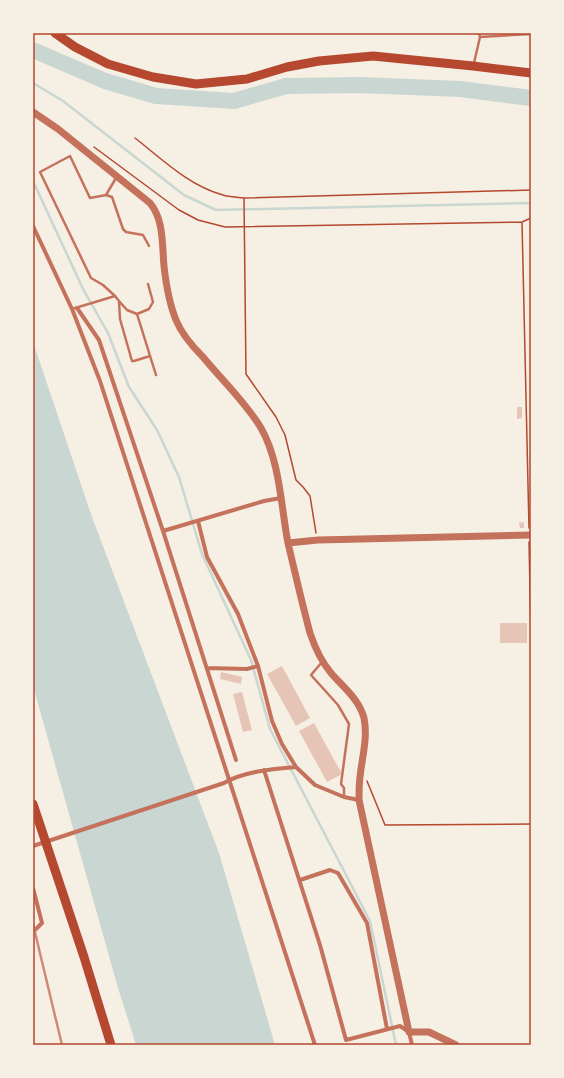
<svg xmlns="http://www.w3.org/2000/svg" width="564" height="1078" viewBox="0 0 564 1078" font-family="'Sofia Sans Condensed',sans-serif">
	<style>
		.water { fill: #c9d6d2 }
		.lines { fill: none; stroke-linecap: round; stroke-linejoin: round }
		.stream { stroke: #c9d6d2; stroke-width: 2.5 }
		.river { stroke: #c9d6d2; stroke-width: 16 }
		.building { fill: #e6c5b7 }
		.path { stroke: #b5482f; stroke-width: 1.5 }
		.service { stroke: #c5725c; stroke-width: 2.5 }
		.minor { stroke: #c5725c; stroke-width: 4 }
		.tertiary { stroke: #c5725c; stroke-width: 7 }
		.primary { stroke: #b5482f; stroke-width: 9 }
		.trunk { stroke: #b5482f; stroke-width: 9 }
		.rail { stroke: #cf8b77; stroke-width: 2.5 }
		.neatline { fill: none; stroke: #b5482f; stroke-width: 1.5 }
	</style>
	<rect width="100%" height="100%" fill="#f6efe4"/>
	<path class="water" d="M33,342L92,517L219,853L275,1045H136L118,988L33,686Z"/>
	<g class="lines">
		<path class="stream" d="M33,83L63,101L184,195L216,210L531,203
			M33,181L83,289L108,333L129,387L157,430L179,477L202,554L251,660L270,729L370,921L396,1045
			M530,203L531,236"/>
		<path class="river" d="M33,50L105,81L156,96L234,101L286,86L360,85L460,89L531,98"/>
	</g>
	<path class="building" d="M517,407H522V418L517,419Z
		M524,522V528H520L519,523Z
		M500,623H527V643H500Z
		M282,666L310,718L296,726L267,674Z
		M221,672L242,677L241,684L220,679Z
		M242,692L252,730L243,732L233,694Z
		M314,723L342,774L327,782L299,731Z"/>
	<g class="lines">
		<path class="path" d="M135,138C162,159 189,186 223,195C229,197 237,197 244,198L531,190
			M94,147L179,210L198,220L225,227L522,222L531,218
			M244,198L246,374L276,417L285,435L296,480L303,487L310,496L316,533
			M522,222L529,528
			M529,542L531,640
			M367,781L385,825L531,824"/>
		<path class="service" d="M480,37L531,34
			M474,63L480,37L479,33
			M106,195L112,197L123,229L126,232L143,235L149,246
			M115,296L103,285L91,278L40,172L70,156L90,198L106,195L116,178
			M119,301L127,310L137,314L149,309L153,302L148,284
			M72,309L115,296L119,301L120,319L132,361H134L150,356
			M137,314L156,375
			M322,662L311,675L338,705L349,724L341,784L344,788V797"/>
		<path class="minor" d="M33,226L72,309L100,381L315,1045
			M77,308L99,340L163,531L236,760
			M198,521L207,557L238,614L258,666L272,721L282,744L296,767L315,785L344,797L359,800
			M163,531L264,501L281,498
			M207,668L247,669L258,666
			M264,770L320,945L346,1040L400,1026L409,1032L412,1045
			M33,846L224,783C245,771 273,769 296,767
			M300,880L330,870L338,873L367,923L387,1029
			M33,888L42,923L33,932"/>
		<path class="tertiary" d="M33,112L58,129L150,203C164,220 162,244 164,266C166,284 169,303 176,320C182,335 192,346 203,357C221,379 247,404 261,428C280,461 281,507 288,543C295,573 302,603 310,633C315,648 321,661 331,673C343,687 359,699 364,718C368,738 362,757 360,777C359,784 359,792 359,800L409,1032H429L456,1045
			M288,543L318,540L531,535"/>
		<path class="primary" d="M55,33L75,47L108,64L153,77L196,84L247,79L287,67L319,61L373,56L473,66L531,73"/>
		<path class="trunk" d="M33,804L84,957L111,1045"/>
		<path class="rail" d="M33,924L62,1045"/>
	</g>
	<rect width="564" height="1078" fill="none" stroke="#f6efe4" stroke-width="68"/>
	<rect x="34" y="34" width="496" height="1010" class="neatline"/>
</svg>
